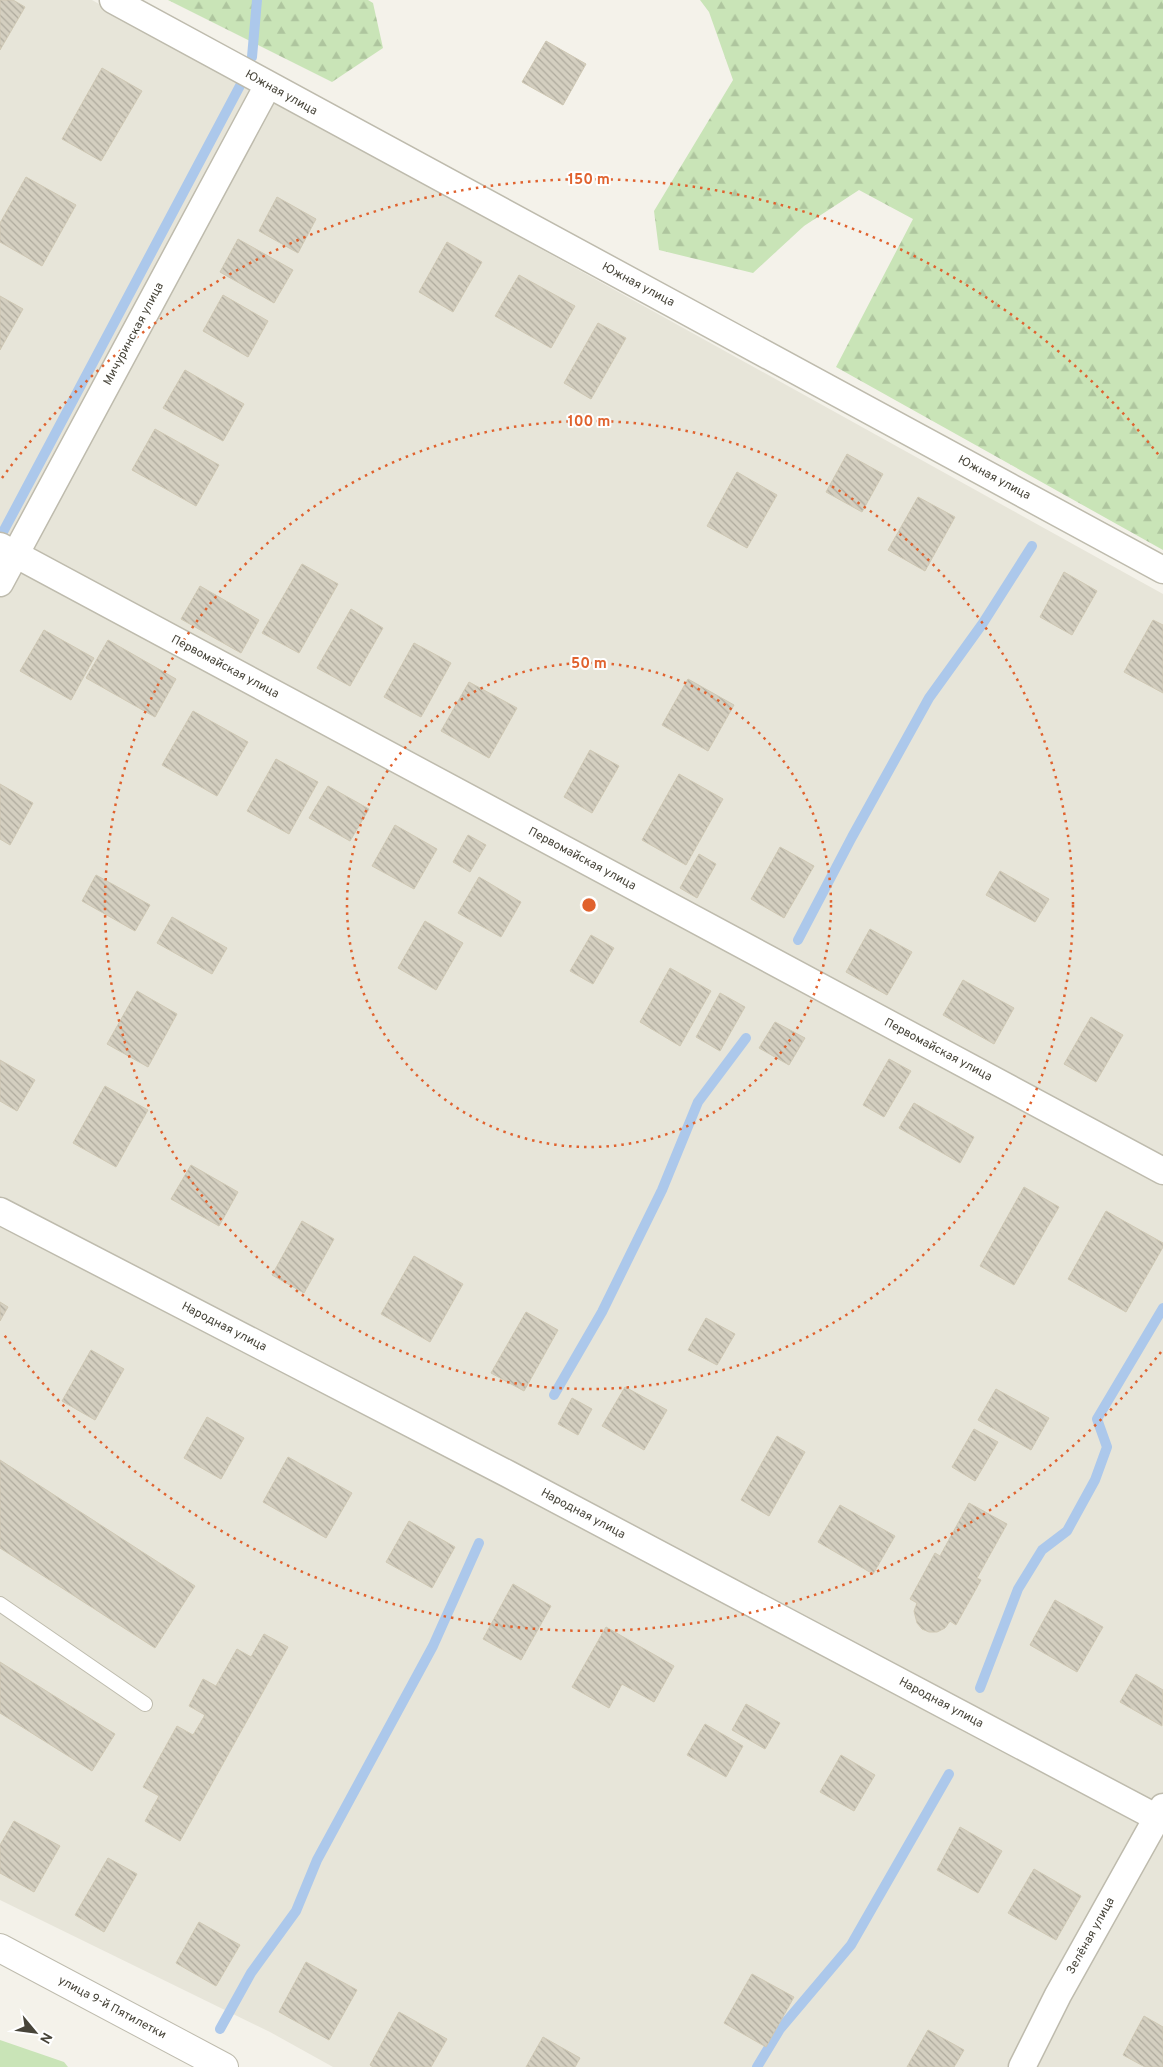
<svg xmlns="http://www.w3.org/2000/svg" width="1163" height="2067" viewBox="0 0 1163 2067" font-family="Overpass,sans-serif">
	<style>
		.residential { fill: #e7e5d9 }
		.green { fill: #c9e4b7 }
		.forest { fill: url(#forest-firs) }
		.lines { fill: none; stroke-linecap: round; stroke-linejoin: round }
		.stream { stroke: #acc8eb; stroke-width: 10 }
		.building { fill: url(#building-back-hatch); stroke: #cfc8b4 }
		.service-casing { stroke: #bebbad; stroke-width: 16 }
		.minor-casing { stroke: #bebbad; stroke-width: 29 }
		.tertiary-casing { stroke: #bebbad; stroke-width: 30 }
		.service { stroke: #fff; stroke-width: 14 }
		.minor { stroke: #fff; stroke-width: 26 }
		.tertiary { stroke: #fff; stroke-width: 28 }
		.ring { fill: none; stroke: #e0622e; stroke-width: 2.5; stroke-dasharray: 2.5 5 }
		.labels { text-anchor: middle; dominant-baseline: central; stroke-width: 4; stroke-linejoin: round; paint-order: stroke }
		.street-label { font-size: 12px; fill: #474439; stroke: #fff }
		.centre { fill: #e0622e; stroke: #fff; stroke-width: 2.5 }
		.ring-label { font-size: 15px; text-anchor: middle; font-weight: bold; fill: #e0622e; stroke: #fff; stroke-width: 4; stroke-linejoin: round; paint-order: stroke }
	</style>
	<defs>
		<pattern id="forest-firs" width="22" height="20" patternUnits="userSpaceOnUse" patternTransform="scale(1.25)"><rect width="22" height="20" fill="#c9e4b7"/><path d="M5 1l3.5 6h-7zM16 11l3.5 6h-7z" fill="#aec59e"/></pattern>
		<pattern id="building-back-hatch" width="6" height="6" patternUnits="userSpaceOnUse" patternTransform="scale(1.25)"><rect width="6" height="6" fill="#d4cfc0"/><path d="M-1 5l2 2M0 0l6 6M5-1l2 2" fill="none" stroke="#aeaa9d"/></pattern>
	</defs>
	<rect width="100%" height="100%" fill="#f4f2ea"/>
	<path class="residential" d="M0,0H92L1163,594V2067H333L270,2032L0,1900Z"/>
	<path class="green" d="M0,2040L64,2062L68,2067H0Z"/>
	<path class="forest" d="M168,0H368L373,3L383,48L332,82Z
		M700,0H1163V550L836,367L913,219L859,190L804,226L753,273L659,250L654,211L733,80L709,12Z"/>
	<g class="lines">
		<path class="stream" d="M252,57L257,0
			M3,532L242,82
			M798,940L852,837L929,698L983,623L1032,546
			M554,1395L602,1312L662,1190L698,1102L746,1038
			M980,1688L1018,1589L1042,1550L1067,1531L1095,1480L1107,1447L1097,1419L1163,1308
			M220,2029L251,1973L296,1911L317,1860L433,1646L479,1543
			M757,2067L780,2029L851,1945L949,1774"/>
	</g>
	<path class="building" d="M0,0H13L25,7L0,50Z
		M546,41L586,64L563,105L522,82Z
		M102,68L142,91L101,161L62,139Z
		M26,177L76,205L42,266L0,242V223Z
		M277,197L316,219L298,253L259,231Z
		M238,239L293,270L274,303L220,272Z
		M447,242L482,262L453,312L419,292Z
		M519,275L575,306L551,348L495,316Z
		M223,295L268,321L248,357L203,331Z
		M0,296L23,309L0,350Z
		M598,323L626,338L591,399L564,383Z
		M185,370L244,404L223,441L163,408Z
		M155,429L219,465L196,506L132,470Z
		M847,454L883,474L862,512L826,492Z
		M737,472L777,495L747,548L707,526Z
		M918,497L955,517L925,571L888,550Z
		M302,564L338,584L299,653L262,633Z
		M1064,572L1097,591L1072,635L1040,617Z
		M200,586L259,620L241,653L181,619Z
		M351,609L383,628L350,686L317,668Z
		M1153,620L1163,625V693L1124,672Z
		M44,630L94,658L71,700L20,671Z
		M108,640L176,679L155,717L86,678Z
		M414,643L451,663L421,717L384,697Z
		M688,679L734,705L708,751L662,725Z
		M469,682L517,708L489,758L441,731Z
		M193,711L248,742L217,796L162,765Z
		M590,750L619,766L592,813L564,797Z
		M276,759L318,782L289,834L247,811Z
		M679,774L723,799L686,865L642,840Z
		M0,784L33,803L10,845L0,839Z
		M328,786L369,809L350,841L309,818Z
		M395,825L437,849L414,889L372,866Z
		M468,835L486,845L470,872L453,862Z
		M780,847L814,866L784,918L751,899Z
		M699,854L716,864L697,898L680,888Z
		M1000,871L1049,899L1035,922L986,895Z
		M96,875L150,905L135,931L82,901Z
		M479,877L521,902L501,937L458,913Z
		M172,917L227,948L212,974L157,943Z
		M425,921L463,943L436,990L398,968Z
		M870,929L912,952L887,995L846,972Z
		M591,935L614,948L593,984L570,971Z
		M670,968L711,991L680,1046L640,1022Z
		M963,980L1014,1008L994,1044L943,1015Z
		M137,991L177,1014L148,1067L107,1044Z
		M720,993L745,1007L720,1051L696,1037Z
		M1091,1017L1123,1035L1096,1082L1064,1064Z
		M775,1022L805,1038L789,1065L759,1048Z
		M889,1059L911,1071L884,1117L863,1105Z
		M0,1060L35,1080L17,1111L0,1101Z
		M105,1086L148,1110L116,1167L73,1143Z
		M914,1103L974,1137L960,1163L899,1128Z
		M191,1165L238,1192L219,1226L171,1199Z
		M1024,1187L1059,1207L1014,1285L980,1266Z
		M1106,1211L1163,1243V1247L1126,1312L1068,1279Z
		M302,1221L334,1239L304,1293L272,1275Z
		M414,1256L463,1284L430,1342L381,1314Z
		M0,1302L8,1307L0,1321Z
		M526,1312L558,1330L524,1391L491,1373Z
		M706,1318L735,1334L717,1365L688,1350Z
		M91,1350L124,1369L95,1420L62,1401Z
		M625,1387L667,1410L644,1450L602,1426Z
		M996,1389L1049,1418L1031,1450L978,1420Z
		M572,1398L592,1409L578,1435L558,1424Z
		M207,1417L244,1438L221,1479L184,1458Z
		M974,1429L998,1442L975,1481L952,1467Z
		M777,1436L805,1452L769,1516L741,1500Z
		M288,1457L352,1493L326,1538L263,1502Z
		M0,1460L195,1586L155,1648L0,1548Z
		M969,1503L1007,1524L977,1578L981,1580L956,1625L950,1621L945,1628L937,1632H929L922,1629L917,1623L914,1611L917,1603L910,1599L935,1553L940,1556Z
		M840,1505L895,1536L873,1574L818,1542Z
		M409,1521L455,1547L432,1588L386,1562Z
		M513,1584L551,1606L521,1660L483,1639Z
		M1055,1600L1103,1627L1077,1672L1030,1645Z
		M606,1627L674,1666L654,1702L622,1684L609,1708L572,1687Z
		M264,1634L288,1647L180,1841L145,1821L159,1796L143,1787L177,1726L193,1735L205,1715L189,1706L203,1679L216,1686L237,1649L251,1657Z
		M0,1662L115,1734L92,1771L0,1713Z
		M1136,1674L1163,1690L1162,1726L1120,1702Z
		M746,1704L780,1723L765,1749L732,1730Z
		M705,1724L743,1746L726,1777L687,1755Z
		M841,1755L875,1775L854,1811L820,1792Z
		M14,1821L60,1846L34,1892L0,1873V1845Z
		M960,1827L1002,1851L978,1893L937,1870Z
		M108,1858L137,1874L104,1932L75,1915Z
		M1034,1869L1081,1896L1056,1940L1008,1913Z
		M199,1922L240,1945L216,1986L176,1963Z
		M306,1962L357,1990L329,2040L279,2012Z
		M752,1974L794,1997L766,2047L724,2023Z
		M399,2012L447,2039L431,2067H373L370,2065Z
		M1144,2016L1163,2027V2067H1145L1123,2055Z
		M928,2030L964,2050L954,2067H907Z
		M543,2037L580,2058L575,2067H526Z"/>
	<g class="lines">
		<defs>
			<path id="service" d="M0,1604L145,1704"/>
			<path id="minor" d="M113,0L1163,570
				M0,546L1163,1171
				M0,583L268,85
				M0,1211L508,1474L1163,1821
				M1022,2067L1058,1995L1163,1807"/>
			<path id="tertiary" d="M0,1948L224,2067"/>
		</defs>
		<use href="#service" class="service-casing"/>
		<use href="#minor" class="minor-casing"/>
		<use href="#tertiary" class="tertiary-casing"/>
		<use href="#service" class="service"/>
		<use href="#minor" class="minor"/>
		<use href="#tertiary" class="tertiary"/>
	</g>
	<g class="ring">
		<circle cx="589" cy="905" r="242"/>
		<circle cx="589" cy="905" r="484"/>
		<path d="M1161 1352A726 726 0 0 1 2 1332M2 478A726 726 0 0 1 1161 458"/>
	</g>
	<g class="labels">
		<g class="street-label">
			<text transform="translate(281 93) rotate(29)">Южная улица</text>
			<text transform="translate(638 285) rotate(28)">Южная улица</text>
			<text transform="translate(134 334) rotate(-62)">Мичуринская улица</text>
			<text transform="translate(994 478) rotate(28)">Южная улица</text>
			<text transform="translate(225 667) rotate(28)">Первомайская улица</text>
			<text transform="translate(582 859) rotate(28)">Первомайская улица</text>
			<text transform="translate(938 1050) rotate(28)">Первомайская улица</text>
			<text transform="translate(224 1327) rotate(27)">Народная улица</text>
			<text transform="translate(583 1514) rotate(28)">Народная улица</text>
			<text transform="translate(941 1703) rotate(28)">Народная улица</text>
			<text transform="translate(1091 1936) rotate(-61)">Зелёная улица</text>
			<text transform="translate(112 2008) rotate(28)">улица 9-й Пятилетки</text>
		</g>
	</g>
	<circle cx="589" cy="905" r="8" class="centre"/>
	<g class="ring-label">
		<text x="589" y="184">150 m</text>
		<text x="589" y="426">100 m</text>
		<text x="589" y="668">50 m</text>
	</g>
	<g transform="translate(35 2032) rotate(119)" stroke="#ffffff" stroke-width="4" paint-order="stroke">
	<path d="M0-4L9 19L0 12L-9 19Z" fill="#474439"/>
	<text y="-8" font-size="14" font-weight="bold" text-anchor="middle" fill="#474439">N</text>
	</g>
</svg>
